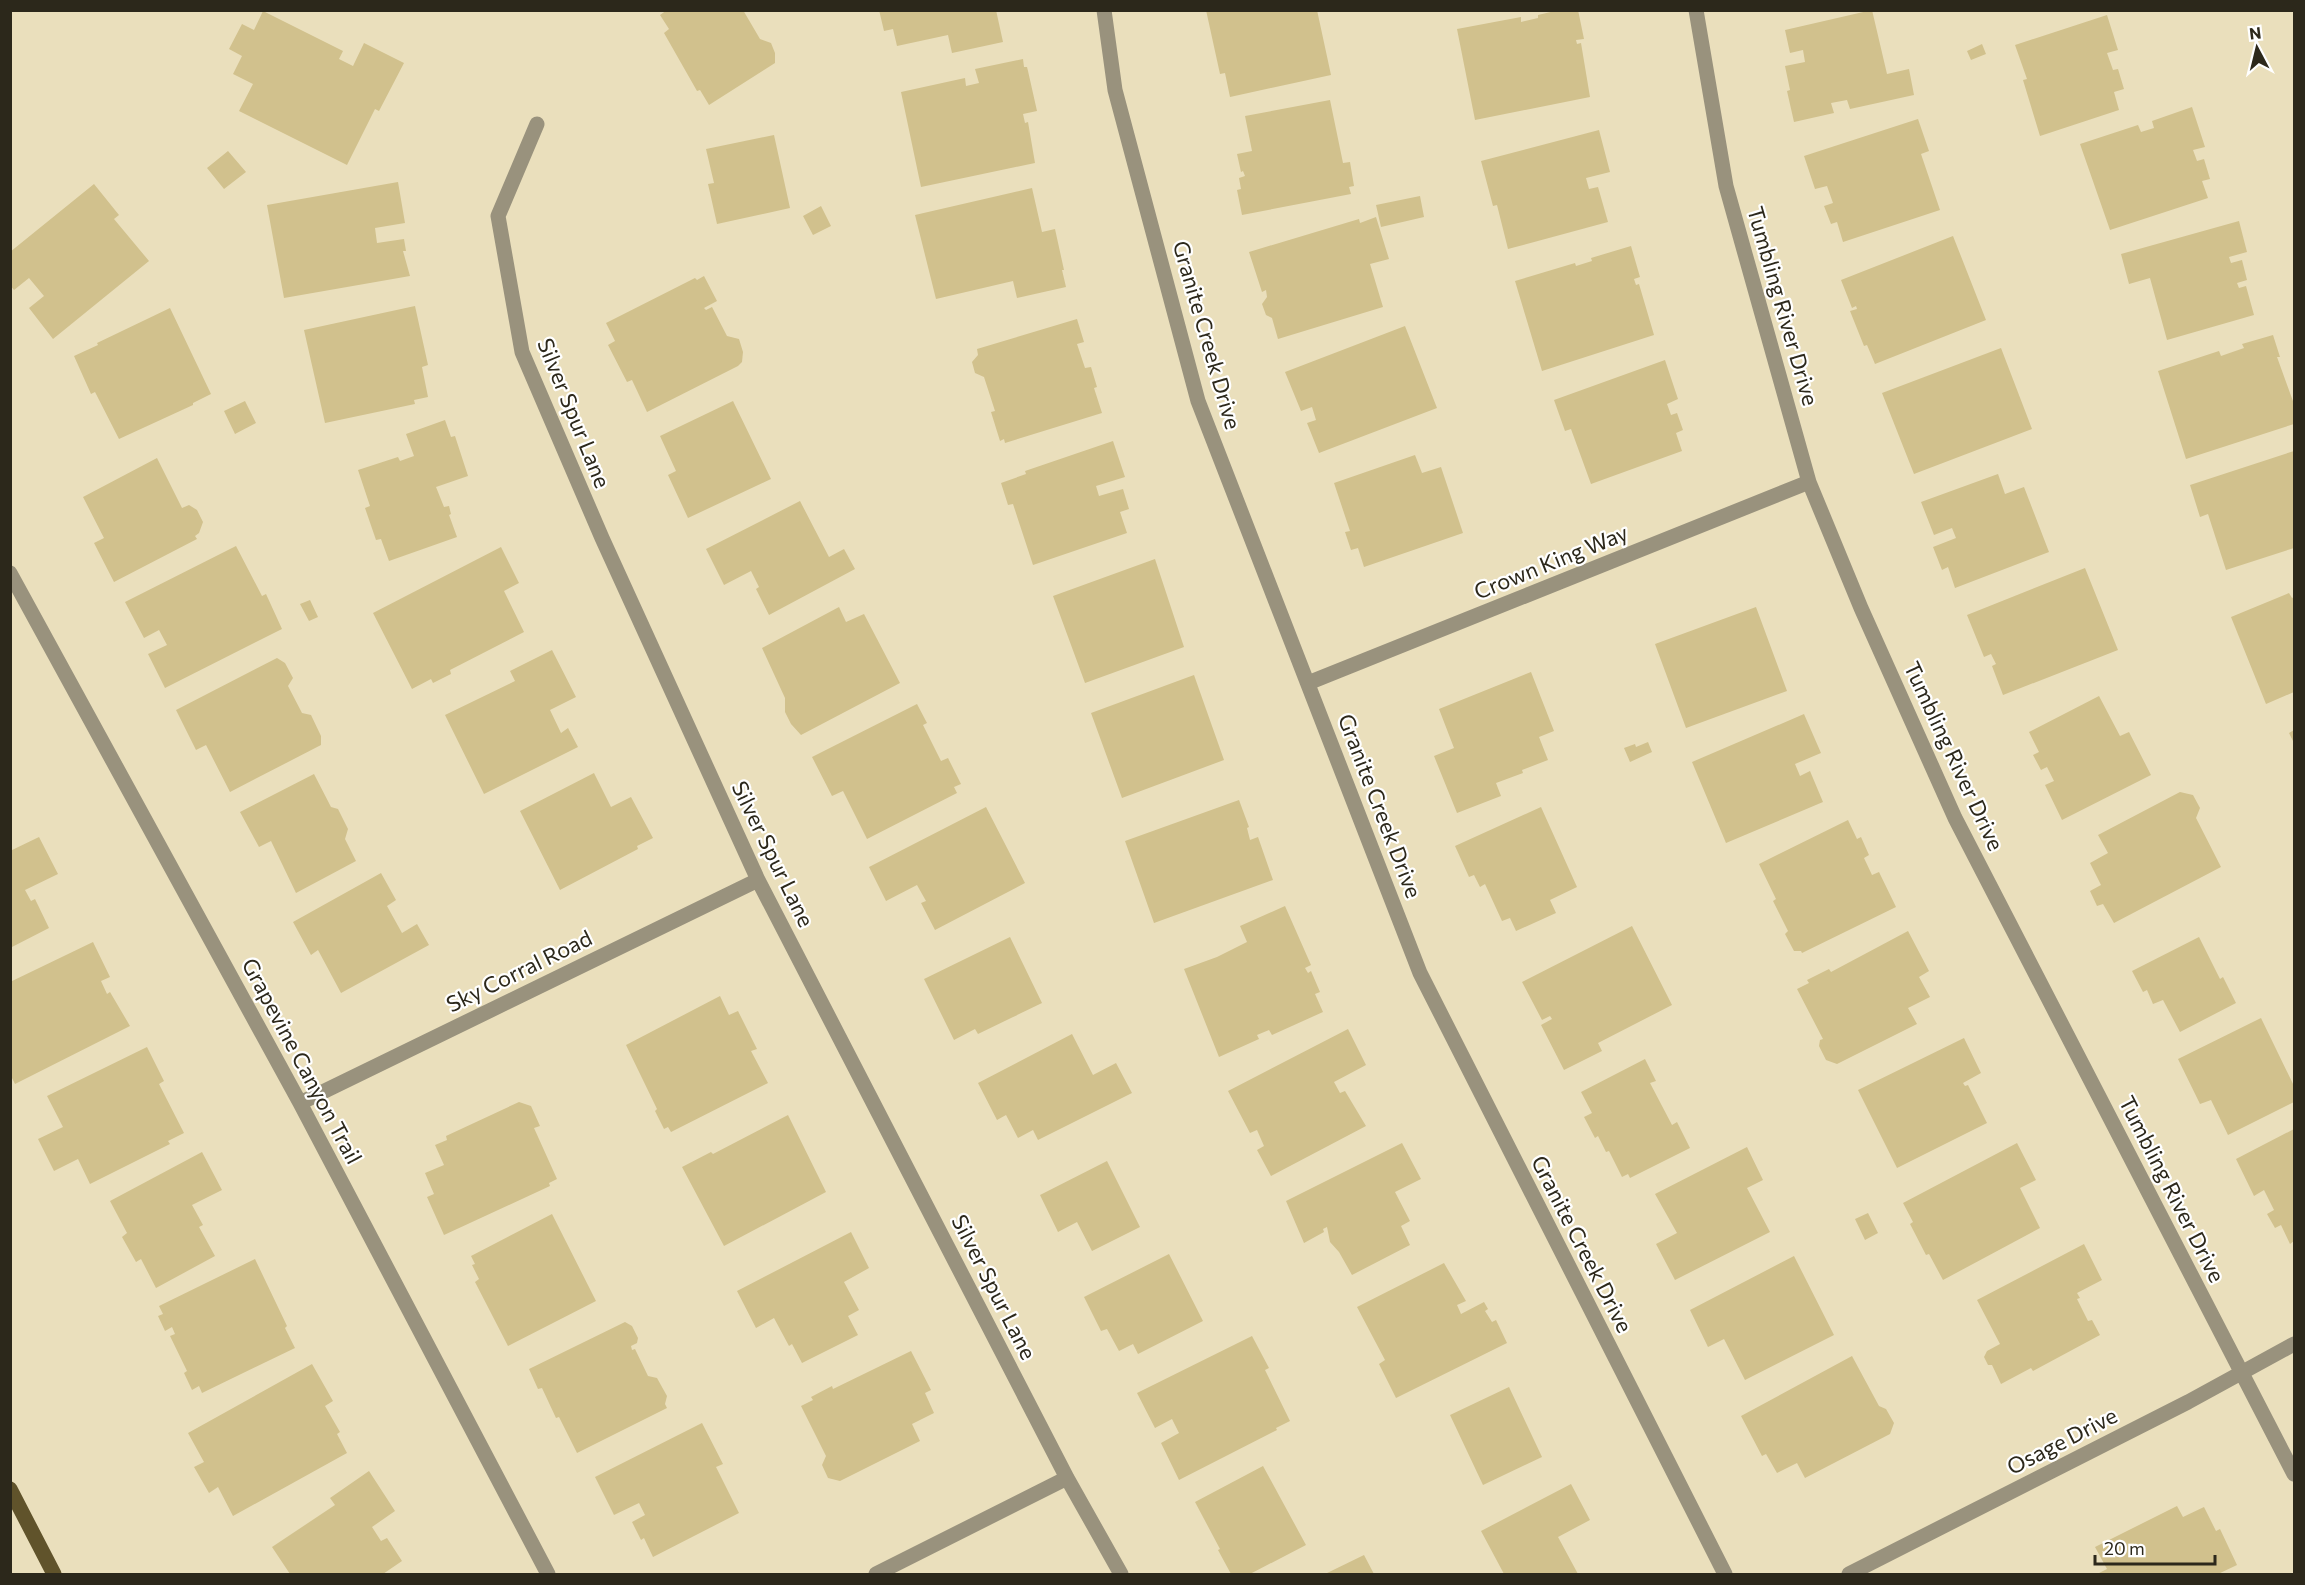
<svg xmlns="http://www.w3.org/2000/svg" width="2305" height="1585" viewBox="0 0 2305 1585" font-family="Commissioner,sans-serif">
<rect width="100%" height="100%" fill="#eadfbc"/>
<!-- building -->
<path fill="#d1c18d" d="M667,10H743L760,39L771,43L775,53V63L709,105L700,90L697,91L664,33L669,29L660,15Z
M879,10H996L1003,42L952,53L948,35L897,46L893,29L884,31Z
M1206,10H1317L1331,75L1230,97L1225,73L1220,74Z
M1559,10H1578L1584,39L1576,40L1577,44L1581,43L1590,97L1475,120L1457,29L1521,17V22L1538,18V15Z
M1872,10L1887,74L1909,69L1914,95L1850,109L1847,100L1831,103L1834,113L1794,122L1787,91L1790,90L1785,66L1805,62L1803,50L1790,53L1785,30Z
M263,11L343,51L339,59L353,66L364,43L404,63L379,111L375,109L347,165L239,111L253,84L233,74L242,56L229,49L242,24L254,30Z
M2107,15L2118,50L2107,53L2113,70L2118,69L2124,89L2114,92L2119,110L2040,136L2023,80L2027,79L2015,45Z
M1982,44L1986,54L1971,60L1967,51Z
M1023,59L1024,67H1027L1028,71L1037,111L1023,114L1025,123L1028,122L1035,163L921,187L901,92L965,78L966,86L979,83L975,69Z
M1330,100L1343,163L1350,162L1354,186L1349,187L1351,194L1242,215L1237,190L1241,189L1239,178L1245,176L1243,171L1241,172L1237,154L1252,151L1245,116Z
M2192,107L2205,147L2193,150L2197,161L2204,159L2210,179L2202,181L2208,198L2110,230L2080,144L2138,125L2141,132L2154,128L2152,121Z
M1918,119L1929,151L1921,154L1940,210L1843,242L1837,222L1831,224L1824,206L1833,203L1827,186L1815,189L1804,156Z
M1599,130L1610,172L1586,178L1589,189L1598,187L1608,222L1508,249L1497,205L1493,206L1481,161Z
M774,135L790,208L717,224L708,184L714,183L706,149Z
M228,151L246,172L224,189L207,168Z
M398,182L405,223L375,228L377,243L404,239L406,251H403L410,276L284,298L267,205Z
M94,184L119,215L114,219L149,261L53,339L29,308L44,296L29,278L14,290L10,285V252Z
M1032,188L1042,232L1055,229L1064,270H1062L1066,287L1017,298L1013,281L936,299L915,215Z
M1420,196L1424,217L1381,227L1376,205Z
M821,206L831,226L813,235L803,216Z
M1376,217L1389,259L1370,264L1383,307L1278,339L1272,318L1266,315L1262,304L1267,297L1266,290L1262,292L1249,252L1359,219L1360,223Z
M2239,221L2247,252L2229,257L2231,263L2242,260L2247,280L2237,283L2239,288L2246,286L2254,315L2167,340L2150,278L2129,284L2121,254Z
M1953,236L1986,320L1875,364L1867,345L1864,346L1850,311L1857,309L1856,306L1852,308L1841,280Z
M1631,246L1640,277L1634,279L1636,285L1639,284L1654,335L1542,371L1515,281L1575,263L1576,266L1592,261L1591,258Z
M704,276L717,301L704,308L706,310L712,307L727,336L739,339L743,352L742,362L738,366L647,412L632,380L627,382L608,345L615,341L606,323L695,278L697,280Z
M415,306L428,365L422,367L428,397L414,400L415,404L325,423L304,330Z
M170,308L211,394L193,403V405L119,439L95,392L91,394L74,356L98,345L97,343Z
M1077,319L1084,342L1077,344L1085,368L1091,367L1097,387L1094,388L1102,413L1005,443L1004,439L1000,441L991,412L995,411L984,377L975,373L972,362L978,355L977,349Z
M1405,326L1437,408L1319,453L1307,423L1316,420L1312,407L1301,411L1285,372Z
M2273,335L2280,357H2277L2294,404V424L2186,459L2158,371L2219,351L2221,356L2244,348L2242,344Z
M2001,348L2032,429L1914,474L1882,393Z
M1665,360L1678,399L1667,404L1671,415L1677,413L1683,430L1676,433L1682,451L1591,484L1571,429L1565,431L1554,400Z
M245,401L256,423L235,434L224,411Z
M733,401L771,479L688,518L668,475L676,471L660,436Z
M445,420L451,437L455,436L468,476L436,487L444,507L449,506L451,514L449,515L457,537L389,561L381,539L376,540L365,508L370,506L358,470L398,457L400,461L414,456L406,434Z
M1113,441L1125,477L1096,486L1099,496L1123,489L1129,509L1120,512L1127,533L1033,565L1013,504L1008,505L1001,483L1026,474L1025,471Z
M2294,451V548L2226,570L2208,514L2200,517L2190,485Z
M1415,455L1422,473L1441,467L1463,533L1364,567L1358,548L1351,550L1345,532L1350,531L1334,483Z
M157,458L182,508L189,505L197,510L203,522L199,533L195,536L197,539L114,582L94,543L104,538L83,497Z
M1998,474L2005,494L2024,487L2049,552L1955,588L1948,567L1942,570L1933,547L1956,538L1952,528L1934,535L1921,502Z
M800,501L829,557L844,549L855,569L769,615L756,589L759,587L751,571L724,585L706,549Z
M236,546L262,596L266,594L282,629L165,688L148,654L167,645L159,630L144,638L125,602Z
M501,547L519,583L504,591L524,632L450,670L451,674L433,683L431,679L412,689L373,613Z
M1155,559L1184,647L1085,683L1053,596Z
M2085,568L2118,650L2003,695L1992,666L1996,664L1991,654L1984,657L1967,615Z
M2289,593L2292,598L2294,597V692L2266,704L2231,617Z
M310,600L318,617L309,621L300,604Z
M839,607L846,622L864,614L900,683L801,735L791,724L785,712V698L762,648Z
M1756,607L1787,691L1686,728L1655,644Z
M552,650L576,697L550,710L561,733L568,728L578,747L484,794L445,715L515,681L510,671Z
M277,658L285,663L293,678L288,686L302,713L311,715L321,736V745L230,792L206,745L196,750L176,710Z
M1531,672L1554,731L1539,737L1548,760L1522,770L1523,773L1496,783L1501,796L1457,813L1434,756L1454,748L1439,709Z
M1194,675L1224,760L1122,798L1091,713Z
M2099,696L2120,736L2129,732L2151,775L2062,820L2045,785L2054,781L2047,767L2041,770L2033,755L2039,752L2029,732Z
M917,704L927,723L923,725L941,761L948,758L961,784L954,787L957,793L867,839L843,791L832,796L812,757Z
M1804,714L1821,753L1795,764L1800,776L1810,771L1823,802L1726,843L1692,762Z
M2294,730V743L2289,733Z
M1648,742L1652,752L1630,762L1624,748L1635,744L1636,747Z
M594,773L611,807L631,797L653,838L637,846L638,849L560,890L520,811Z
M314,774L331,807L338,809L348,829L345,839L356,861L296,893L271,841L259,847L240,812Z
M2180,792L2193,795L2200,808L2196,818L2221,867L2114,923L2103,904L2097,906L2090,891L2101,885L2090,863L2108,853L2098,835Z
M1239,800L1249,827L1247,828L1250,840L1258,837L1273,880L1154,923L1125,841Z
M986,807L1025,883L935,930L921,903L926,901L917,885L886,901L869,867Z
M1541,807L1577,887L1550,900L1556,913L1516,931L1510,918L1502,921L1485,884L1480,887L1474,875L1469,877L1455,846Z
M1848,820L1857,839L1861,837L1869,855L1864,858L1872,875L1879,872L1896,907L1802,953L1801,951H1794L1785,934L1788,931L1773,901L1776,899L1759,864Z
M39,837L58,874L25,890L31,901L35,899L49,928L10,948V851Z
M381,873L396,900L387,906L402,933L417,924L429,945L341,993L318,950L311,955L293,922Z
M1285,906L1311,965L1305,968L1308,973L1311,971L1320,992L1315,994L1323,1012L1272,1035L1269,1030L1257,1035L1259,1039L1219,1057L1184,969L1217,957L1247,942L1240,926Z
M1632,926L1672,1005L1598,1043L1602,1051L1564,1070L1541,1025L1552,1019L1550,1016L1542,1020L1522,982Z
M1908,931L1929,971L1919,977L1930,997L1908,1008L1917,1024L1837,1064L1826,1060L1819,1046L1820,1040L1823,1039L1797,989L1809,983L1807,980L1829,969L1831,972Z
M1010,937L1042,1003L978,1034L975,1029L954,1040L924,979Z
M2199,937L2220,979L2223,977L2236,1003L2180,1032L2163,1000L2153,1004L2147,990L2143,992L2132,971Z
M93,942L110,977L101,981L107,994L110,992L130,1026L15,1084L10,1074V982Z
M720,996L729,1015L738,1011L757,1049L751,1051L768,1083L671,1132L668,1127L664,1129L655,1111L657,1109L626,1045Z
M2261,1018L2294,1086V1102L2228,1135L2211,1100L2200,1104L2178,1059Z
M1348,1029L1366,1065L1334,1082L1340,1093L1345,1091L1366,1126L1271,1176L1257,1150L1264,1146L1257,1130L1250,1133L1228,1091Z
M1072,1034L1093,1075L1116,1063L1132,1093L1038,1140L1033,1130L1018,1138L1006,1115L997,1120L978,1083Z
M1964,1038L1981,1073L1963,1083L1965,1086L1968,1085L1987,1123L1897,1168L1858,1090Z
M147,1047L164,1081L159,1084L184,1133L168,1141L170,1144L90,1184L78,1159L54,1171L38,1139L63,1127L47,1096Z
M1645,1059L1656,1081L1650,1083L1672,1125L1677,1122L1690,1148L1630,1178L1628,1174L1622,1177L1609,1151L1606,1152L1598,1136L1595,1138L1584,1117L1592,1113L1581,1092Z
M519,1102L531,1106L540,1126L534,1128L557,1179L549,1183L550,1186L444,1235L427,1197L434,1194L425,1173L444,1165L435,1145L447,1140L446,1136Z
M788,1115L826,1192L724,1246L682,1167L711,1152L713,1154Z
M2294,1129V1241L2290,1244L2281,1225L2275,1228L2267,1214L2274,1210L2264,1190L2254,1196L2236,1159Z
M1402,1143L1421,1179L1395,1192L1410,1221L1401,1226L1410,1245L1352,1275L1339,1252L1330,1242L1327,1227L1323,1229L1324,1232L1304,1243L1286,1201Z
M2017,1143L2036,1180L2020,1188L2040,1228L1943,1280L1929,1254L1926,1255L1910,1224L1913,1222L1903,1203Z
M1747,1147L1763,1180L1747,1188L1770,1232L1675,1280L1656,1244L1677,1233L1655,1194Z
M202,1152L222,1190L192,1205L203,1225L199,1227L215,1256L156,1288L141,1259L136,1262L122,1237L127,1233L110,1201Z
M1107,1161L1140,1227L1092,1251L1077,1222L1058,1232L1040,1195Z
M1868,1213L1878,1233L1865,1240L1855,1219Z
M552,1214L596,1301L508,1346L475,1282L479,1279L472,1265L475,1264L471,1256Z
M851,1232L869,1268L844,1282L859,1310L848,1316L858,1335L802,1363L792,1344L789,1346L774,1318L756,1328L737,1291Z
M2084,1244L2102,1280L2077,1293L2080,1298L2077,1299L2088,1321L2092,1320L2100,1335L2033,1371L2031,1368L2001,1384L1992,1365H1988L1984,1357L1987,1351L2000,1344L1977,1300Z
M1169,1254L1203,1321L1138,1354L1133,1344L1119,1351L1107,1329L1101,1331L1084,1297Z
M1794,1256L1834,1335L1745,1380L1724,1339L1708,1347L1690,1310Z
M255,1259L287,1326L285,1328L295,1348L202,1393L199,1386L192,1390L184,1373L187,1371L170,1336L175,1334L172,1327L165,1331L158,1316L163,1314L159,1306Z
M1444,1263L1466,1301L1457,1305L1461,1314L1484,1302L1488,1309L1485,1311L1492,1322L1496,1320L1507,1343L1396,1398L1379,1364L1385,1360L1357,1307Z
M625,1322L632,1326L638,1338L637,1343L631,1346L632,1350L635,1349L648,1376L657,1378L667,1396L665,1404L667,1408L577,1453L559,1417L556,1418L542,1388L538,1389L529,1369Z
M1252,1336L1269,1368L1265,1370L1290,1421L1276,1428L1277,1430L1179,1480L1161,1443L1179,1433L1172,1419L1155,1428L1137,1393Z
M911,1351L931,1390L925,1393L934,1413L912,1424L920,1441L840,1481L828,1478L822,1465L826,1456L801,1406L813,1400L811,1397L832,1386L833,1389Z
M1852,1356L1879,1406L1886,1409L1894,1423L1890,1434L1805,1478L1797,1463L1777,1473L1766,1454L1762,1456L1741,1416Z
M312,1364L333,1401L325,1406L340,1432L337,1434L347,1453L233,1516L218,1487L209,1493L194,1467L204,1462L188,1433Z
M1509,1387L1542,1457L1483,1485L1450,1415Z
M702,1423L723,1464L716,1467L739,1513L653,1557L644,1538L641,1540L632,1522L645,1515L639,1503L614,1515L595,1477Z
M1263,1466L1306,1545L1250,1574H1231L1218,1550L1220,1549L1195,1502Z
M369,1471L395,1511L372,1527L381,1541L387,1538L402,1561L383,1574H290L272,1547L335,1505L330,1498Z
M1571,1484L1590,1520L1558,1537L1578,1574H1504L1481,1531Z
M2177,1506L2183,1517L2204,1507L2216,1531L2220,1529L2237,1565L2218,1574H2097L2107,1569L2095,1547Z
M1364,1555L1374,1574H1325Z"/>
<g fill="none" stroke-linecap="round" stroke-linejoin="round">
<!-- minor -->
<path stroke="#99927d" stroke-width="15" d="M1104,10L1115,90L1198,401L1420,973L1725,1574
M1696,10L1726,186L1809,482L1861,608L1955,818L2294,1474
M537,124L498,216L522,352L602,538L758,880L1067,1478L1121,1574
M10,573L300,1103L548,1574
M1308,683L1809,482
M300,1103L758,880
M876,1574L1067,1478
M1849,1574L2188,1402L2294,1344"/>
<!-- major -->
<path stroke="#60532b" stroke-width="15" d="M10,1489L54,1574"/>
</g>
<g text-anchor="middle" stroke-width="4.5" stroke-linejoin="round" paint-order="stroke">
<!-- street labels -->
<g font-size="22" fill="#2c281b" stroke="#fff">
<text transform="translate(1783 306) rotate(74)" y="8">Tumbling River Drive</text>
<text transform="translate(1207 335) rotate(74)" y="8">Granite Creek Drive</text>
<text transform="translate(574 413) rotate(68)" y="8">Silver Spur Lane</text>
<text transform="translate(1551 562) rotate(-22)" y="8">Crown King Way</text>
<text transform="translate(1954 756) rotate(65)" y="8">Tumbling River Drive</text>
<text transform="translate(1380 806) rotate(69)" y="8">Granite Creek Drive</text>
<text transform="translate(773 854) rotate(64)" y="8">Silver Spur Lane</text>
<text transform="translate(519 971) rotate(-26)" y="8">Sky Corral Road</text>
<text transform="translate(302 1061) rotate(62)" y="8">Grapevine Canyon Trail</text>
<text transform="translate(2172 1189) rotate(63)" y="8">Tumbling River Drive</text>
<text transform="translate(1582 1244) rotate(63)" y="8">Granite Creek Drive</text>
<text transform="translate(994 1287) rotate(63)" y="8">Silver Spur Lane</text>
<text transform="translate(2062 1441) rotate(-27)" y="8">Osage Drive</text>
</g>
</g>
<!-- border -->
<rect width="2305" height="1585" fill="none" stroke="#2c281b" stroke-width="24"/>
<!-- north arrow -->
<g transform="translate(2257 48) rotate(353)" stroke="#ffffff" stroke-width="4.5" paint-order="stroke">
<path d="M0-4.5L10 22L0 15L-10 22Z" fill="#2c281b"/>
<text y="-9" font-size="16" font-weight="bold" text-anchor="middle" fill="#2c281b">N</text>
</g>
<!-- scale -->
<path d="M2095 1555v9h120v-9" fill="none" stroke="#2c281b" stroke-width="3"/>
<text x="2104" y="1555" font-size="18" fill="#2c281b" stroke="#ffffff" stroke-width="4.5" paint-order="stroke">20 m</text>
</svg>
